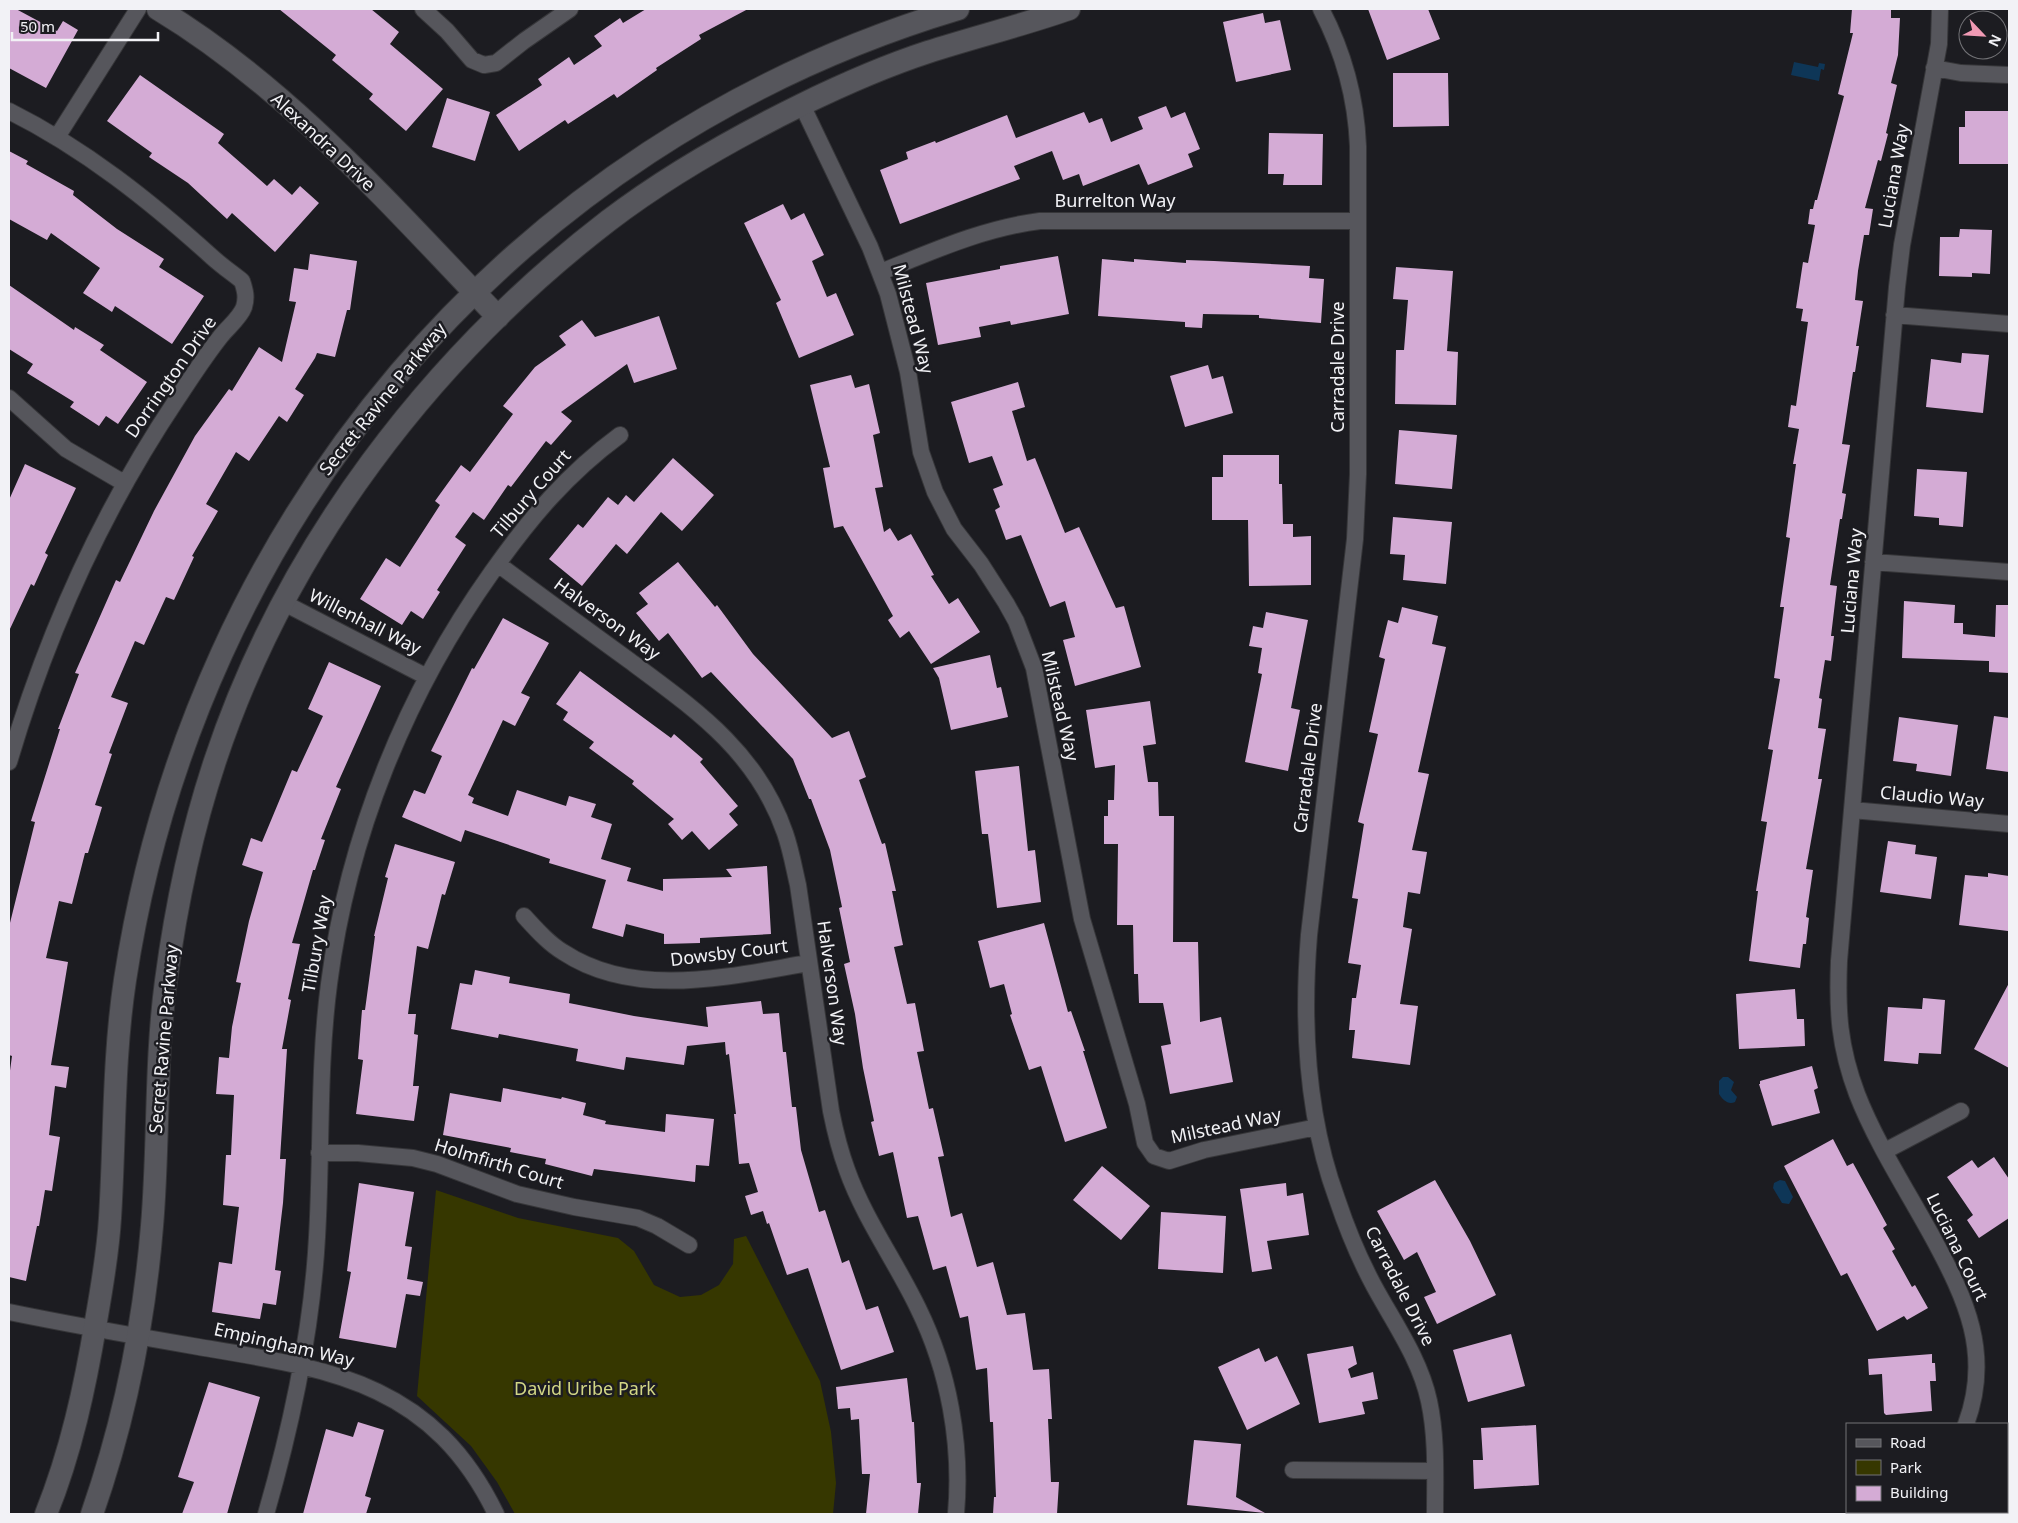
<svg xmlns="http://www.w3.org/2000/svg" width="2018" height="1523" viewBox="0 0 2018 1523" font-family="'Noto Sans',sans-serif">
<rect width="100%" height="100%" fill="#1c1c21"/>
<!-- green -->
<path fill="#363700" d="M436,1190L518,1218L618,1238L634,1251L654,1285L680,1297L701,1295L719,1285L733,1264L734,1239L746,1236L820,1381L831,1432L836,1483L833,1514H515L497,1482L471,1446L417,1396Z"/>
<!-- water -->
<path fill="#0e3657" d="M1794,62L1818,67L1819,63L1825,64L1824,70L1821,69L1819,81L1791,75Z
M1723,1077H1728L1734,1082L1731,1090L1737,1097L1735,1102C1728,1105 1723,1100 1719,1094V1081Z
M1780,1180L1785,1181L1793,1197L1789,1204L1782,1203L1773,1188L1774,1183Z"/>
<!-- building -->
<path fill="#d4abd5" d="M9,9H16L57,31L63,21L78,30L46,88L9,68Z
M279,9H371L399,32L390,44L443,89L406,131L369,99L373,94L332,60L336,55Z
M646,9H748L699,35L701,39L656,68L657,70L617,98L614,94L568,124L565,120L519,151L496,115L542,85L538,79L569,57L574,65L602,46L594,36L620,18L623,23Z
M1368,9H1428L1440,39L1387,60Z
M1852,9H1891V18H1900L1898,55L1891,83L1897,85L1886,133L1888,134L1881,161L1878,160L1865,208L1873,209L1869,235H1864L1858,271L1855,300L1863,301L1856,346H1859L1855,372H1853L1842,444L1850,445L1842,493L1846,494L1842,519H1840L1830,585L1837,586L1831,636H1834L1831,661L1825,660L1819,698L1822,699L1818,728L1826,729L1818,779H1822L1806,869L1813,870L1806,917L1809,918L1806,944H1803L1800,968L1749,961L1758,891H1756L1767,822L1761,821L1773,750L1768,749L1780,679L1774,678L1784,607H1780L1790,538L1786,537L1796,464H1793L1799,429L1788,427L1791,405L1796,406L1808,322L1801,321L1803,309L1796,308L1803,262L1808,263L1815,225L1808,224L1810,209H1813L1815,200H1817L1844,96L1838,94L1853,33H1850Z
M1263,13L1265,23L1280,20L1291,70L1236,82L1223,22Z
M1393,73H1448L1449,126L1393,127Z
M140,75L224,134L218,143L267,186L274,179L292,195L300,186L319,203L275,252L232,213L227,219L188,183L149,157L152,153L107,121Z
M447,98L490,112L475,161L432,147Z
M1166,106L1171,118L1185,112L1200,149L1188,154L1193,167L1148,185L1139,164L1083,186L1079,174L1063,180L1052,151L1014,166L1020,179L900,224L880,170L908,159L906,152L935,141L936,143L1007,115L1016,138L1084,112L1089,123L1102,118L1111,142L1143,129L1138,117Z
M1965,111H2009V164H1959V127H1965Z
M1269,133L1323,134L1322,185H1283L1284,174H1268Z
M9,151L28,161L26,164L74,191L73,195L117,229L164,259L159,267L204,296L172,344L115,306L112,312L83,293L100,268L51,233L47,240L9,219Z
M783,204L791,220L804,213L824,255L812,261L827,297L836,293L854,335L799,358L776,303L781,300L744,223Z
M1960,229L1992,230L1990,274L1972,273V277L1939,276L1940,237H1959Z
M310,254L357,261L350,310H347L335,357L317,353L315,358L295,389L304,395L287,422L279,416L249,461L236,452L206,504L218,511L192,556L194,557L174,600L166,597L144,645L135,641L111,697L128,703L109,753L112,754L95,805L102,807L88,853H85L72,904L59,901L46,958L68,962L51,1065L69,1067L66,1088L55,1086L49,1135L60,1137L52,1191L45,1190L39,1226H37L26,1281L9,1277V1078L12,1056L9,1055V927L35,822L31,821L60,729H58L79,674L75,673L116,580L120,582L154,511L195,436L229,389L232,391L259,347L282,362L296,302L289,301L294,268L308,270Z
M1058,256L1069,314L1011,325L1010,321L979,327L981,337L938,345L926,283L1000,269V266Z
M1102,259L1134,262V259L1186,263V260L1214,261L1310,266L1309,278L1324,279L1321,323L1259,318V315L1203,314L1202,328L1185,327V322L1098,316Z
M1396,267L1453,271L1447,351L1458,352L1456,405L1395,404L1396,350H1404L1408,300L1393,299Z
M9,285L74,330L75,327L104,345L100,350L147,382L118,424L106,416L99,426L70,407L74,402L27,373L33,364L9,349Z
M659,316L677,369L634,383L627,364L561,412L572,421L551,445L546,441L511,487L508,485L484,520L473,512L455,537L466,545L437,590L440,592L423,619L411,611L402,625L360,599L386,558L400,567L440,505L435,501L461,465L470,472L513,414L503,406L535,367L566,345L559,336L582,320L595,337Z
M1962,353L1989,355L1983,413L1926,407L1931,359L1961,363Z
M1208,365L1212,379L1223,376L1233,413L1185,427L1170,376Z
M851,375L855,388L869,384L880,433L873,435L883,487L875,488L884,532L890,528L898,541L911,534L934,575L931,576L949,604L958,598L980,632L931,664L909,631L900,638L888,620L893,616L843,526L834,528L823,468L830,467L810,385Z
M1018,382L1025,407L1012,411L1027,461L1035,458L1065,533L1079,527L1116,608L1124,606L1141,667L1075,686L1063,640L1075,637L1065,601L1050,607L1021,535L1006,540L995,510L1000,507L993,489L1003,485L992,456L969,463L951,402Z
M1399,430L1457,435L1452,489L1395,484Z
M1223,455H1279V484H1282L1283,524H1293V537L1311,536V585L1249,586L1248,520H1212V477H1223Z
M673,458L714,495L682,531L661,512L627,554L616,544L582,586L549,559L578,524L583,528L608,497L618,505L626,495L634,502Z
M25,464L76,488L45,553L48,555L34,586L31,584L9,631V500Z
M1917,469L1967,472L1963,527L1939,525V518L1914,516Z
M1393,517L1452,522L1446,584L1403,580L1405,555L1390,554Z
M678,562L715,607L717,605L753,654L832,738L849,731L866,777L859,780L882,844L885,843L896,891H892L903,945L894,947L907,1004L915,1003L924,1051L917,1052L929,1109L933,1108L944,1156L938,1157L951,1217L962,1213L977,1267L993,1262L1007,1315L1025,1313L1033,1370L1049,1369L1052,1419H1048L1051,1482H1059L1057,1514H993L994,1497H996L993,1422H990L987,1368L976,1370L968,1316L960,1318L946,1266L933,1270L918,1216L907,1218L893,1152L879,1156L871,1122L874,1121L863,1068L855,1014L844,964L850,962L839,908L842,907L830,850L811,799H809L793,759L711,672L702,678L668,633L659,641L636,613L648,604L639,593Z
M1904,601L1955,605L1954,623H1963V634L1995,637L1996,605H2009V673L1989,672V661L1902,658Z
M1402,607L1438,616L1432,644L1446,647L1418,772L1429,774L1412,850L1427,852L1420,894L1408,892L1403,927L1412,929L1400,1004L1418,1006L1410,1065L1352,1058L1355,1030H1349L1352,998H1356L1361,965L1348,963L1358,899L1352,898L1364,824L1358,822L1378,734L1369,732L1385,659L1379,657L1388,620L1398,623Z
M1266,612L1308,620L1291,708L1300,710L1288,771L1245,762L1262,674L1258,673L1262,648L1249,646L1253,626L1263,628Z
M503,618L549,643L521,693L530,697L515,726L503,720L468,795L474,798L472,803L508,816L517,790L566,806L569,796L596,804L591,817L612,824L601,859L631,868L627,881L663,891V879L732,877L726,869L767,866L771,934L700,938V943L664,944V934L626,924L623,937L592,928L606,880L549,863L550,859L465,830L461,842L402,817L414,790L425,794L442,756L431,751L472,668L474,669Z
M990,655L997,688L1001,687L1008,717L951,730L939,678L933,668Z
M329,662L381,686L336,787L341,789L321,839L325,840L315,870H313L292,943L300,944L288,999L291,1000L282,1049H287L280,1159H286L283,1203L275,1270L281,1271L276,1305L263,1303L260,1319L212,1312L219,1262L232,1264L239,1207L223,1205L226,1155H231L234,1095L216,1094L219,1057L229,1058L232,1027L241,983L236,982L249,921L263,872L242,865L251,838L262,842L292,770L297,772L323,716L308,709Z
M580,671L671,738L674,734L703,759L700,762L738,806L729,814L738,825L709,850L692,831L682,840L668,824L674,819L632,784L634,781L589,748L594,742L563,720L568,712L556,704Z
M1150,701L1156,744L1143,746L1148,782H1158L1159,816H1174L1173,942H1198L1200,1022L1221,1017L1233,1082L1170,1094L1161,1046L1171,1044L1163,1003H1139L1138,974H1134L1133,925H1117L1118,844H1104V816H1108V800H1114L1115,765L1095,768L1086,710Z
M1994,716L2009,718V772L1986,769Z
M1899,717L1958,725L1951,776L1916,771L1917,764L1893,761Z
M1019,766L1028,851L1035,850L1041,902L997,908L988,834H982L975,771Z
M1888,841L1916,845L1915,854L1937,857L1931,899L1880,892Z
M395,844L455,862L445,895L442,894L428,949L417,946L408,1014H416L414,1034L418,1035L413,1086H419L414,1121L356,1114L363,1060L358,1059L362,1010H365L375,936H374L388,878L385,877Z
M1988,873L2009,876L2008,931L1959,925L1965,875L1988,877Z
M1044,923L1068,1012L1071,1011L1085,1051H1083L1107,1128L1065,1142L1041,1066L1029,1070L1010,1015L1012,1014L1004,984L990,988L978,941Z
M475,970L510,977L509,983L570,994L569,1003L634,1016L708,1027L706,1007L761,1001L763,1014L779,1013L783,1052H786L792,1107H796L801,1150L819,1212L825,1210L842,1263L849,1260L866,1310L878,1306L894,1352L841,1370L808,1268L787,1275L769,1223L767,1224L763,1211L751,1215L745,1196L758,1192L749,1163L739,1164L734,1114H736L729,1054L726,1055L725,1042L687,1046L684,1065L626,1057L624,1070L576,1061L578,1049L499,1034L498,1038L451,1029L460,983L472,985Z
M2009,983V1068L1974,1049Z
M1795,989L1797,1019H1804L1805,1046L1739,1049L1736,994Z
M1923,998L1945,1000L1941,1054L1919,1053L1918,1064L1884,1061L1888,1007L1922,1009Z
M1812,1066L1818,1088L1814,1090L1820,1113L1772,1126L1759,1084H1760V1081Z
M503,1088L561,1099L562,1097L586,1103L583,1115L606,1121L605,1124L665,1132L666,1114L714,1119L709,1166L696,1165L695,1182L594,1169L592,1176L545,1164L546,1159L510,1152L511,1148L443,1135L450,1093L501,1102Z
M1833,1139L1847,1166L1853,1163L1887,1225L1883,1228L1895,1249L1892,1251L1912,1287L1915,1285L1928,1308L1907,1320L1904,1316L1877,1331L1847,1273L1841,1276L1784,1166Z
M1994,1157L2009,1179V1218L1979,1238L1967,1220L1973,1215L1947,1177L1972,1160L1978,1168Z
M1102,1166L1150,1206L1121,1240L1073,1200Z
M1435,1180L1470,1241L1496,1295L1437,1324L1424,1297L1436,1292L1417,1252L1404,1260L1377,1211Z
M359,1183L414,1192L405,1246L412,1247L407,1279L423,1282L420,1296L406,1294L396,1348L339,1338L351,1272L347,1271Z
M1286,1183L1287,1196L1303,1193L1309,1235L1267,1241L1272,1269L1252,1272L1240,1189Z
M1161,1212L1226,1216L1223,1273L1158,1269Z
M1511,1334L1525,1386L1468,1402L1453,1350Z
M1353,1346L1357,1364L1348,1369L1351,1378L1373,1372L1378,1399L1362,1402L1365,1414L1319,1423L1307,1354Z
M1259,1348L1265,1362L1277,1356L1300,1404L1247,1430L1218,1367Z
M1932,1354V1363H1935L1936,1381H1930L1932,1411L1886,1415L1884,1413L1882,1374L1869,1375L1868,1359Z
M907,1378L912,1422H914L917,1483H921L918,1514H866L870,1474H862L859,1419L851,1420L850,1408L838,1409L836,1387Z
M209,1382L260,1397L227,1514H182L194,1482L178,1477Z
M358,1422L384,1430L365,1496L371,1498L366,1514H303L326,1429L353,1437Z
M1536,1425L1539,1485L1474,1489L1473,1460H1483L1481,1428Z
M1194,1440L1241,1444L1236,1497L1265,1513L1187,1505Z"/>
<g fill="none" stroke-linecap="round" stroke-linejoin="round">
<defs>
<path id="street" d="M423,9L447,31L472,60L484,65L496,63L524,41L570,9
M1321,9C1344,53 1356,97 1358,146V474L1355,539L1309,935C1302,1023 1306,1115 1337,1199C1347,1229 1359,1258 1374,1286C1394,1323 1420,1359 1429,1401C1437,1438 1435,1477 1435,1514
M1940,9L1939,44L1902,245L1897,287L1839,961C1837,1011 1839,1046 1857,1094C1876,1143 1908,1192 1933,1238C1966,1299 1992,1354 1966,1424
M1934,68L1961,73L2009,75
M802,105L870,247L888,294L908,372L921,452L935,492L954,529L981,564L1006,603L1016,621L1034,668L1082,919L1137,1104L1145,1143L1154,1156L1169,1161L1204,1150L1317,1127
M9,111C85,149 150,201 212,257C222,266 232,273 242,281C245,290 247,297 244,307C240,318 228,327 221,336C205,356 191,378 177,399C102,511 47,633 9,762
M57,137L138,9
M881,272C933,251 984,228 1040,221H1358
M1894,315L2009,324
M9,398L66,449L124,483
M1873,562L2009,572
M498,564C542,597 586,629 630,661C696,710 757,752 785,833C791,850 794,868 798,885L831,1111C835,1131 840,1151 847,1170C864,1218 896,1262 918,1308C949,1371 962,1444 956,1514
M284,603L427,677
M1852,810L2009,824
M524,916C536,929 548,943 563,952C636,1000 730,976 809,963
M1885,1151L1961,1111
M319,1153H358L413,1158L437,1164L517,1194L574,1207L638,1218L657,1226L689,1245
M9,1312C72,1325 135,1336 199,1347C329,1369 432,1382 496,1514
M1293,1470L1435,1471
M266,1514C292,1424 312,1330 317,1237C322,1152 318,1068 329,984C348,836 406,693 492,572C530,518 567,474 620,435"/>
<path id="secondary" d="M158,9C289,88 392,207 498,317
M46,1514C71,1452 85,1387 96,1321C102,1287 108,1252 110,1218C115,1138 113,1059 125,980C195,521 510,143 958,9
M92,1514C124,1422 144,1324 152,1226C159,1145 155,1063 166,981C176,906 191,833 215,761C286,547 430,358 608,221C667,176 734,138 801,105C842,85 885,66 928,52C975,37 1023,25 1069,9"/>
</defs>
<!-- street casing -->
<use href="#street" stroke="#363639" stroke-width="18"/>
<!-- secondary casing -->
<use href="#secondary" stroke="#363639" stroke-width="24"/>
<!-- street -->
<use href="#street" stroke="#56565c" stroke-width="16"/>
<!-- secondary -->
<use href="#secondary" stroke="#56565c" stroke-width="22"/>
</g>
<g text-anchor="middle" stroke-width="5" stroke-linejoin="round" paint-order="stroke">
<!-- street labels -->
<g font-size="18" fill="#f2f2f6" stroke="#1c1c21">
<text transform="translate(323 142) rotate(43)" y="6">Alexandra Drive</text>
<text transform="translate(1894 176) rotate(-80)" y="6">Luciana Way</text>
<text x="1115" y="207">Burrelton Way</text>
<text transform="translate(913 319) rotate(75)" y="6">Milstead Way</text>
<text transform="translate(1338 367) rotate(-90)" y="6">Carradale Drive</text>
<text transform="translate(171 377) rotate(-55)" y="6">Dorrington Drive</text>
<text transform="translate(383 399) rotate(-51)" y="6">Secret Ravine Parkway</text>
<text transform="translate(531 494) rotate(-49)" y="6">Tilbury Court</text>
<text transform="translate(1852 581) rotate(-85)" y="6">Luciana Way</text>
<text transform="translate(607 619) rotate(36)" y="6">Halverson Way</text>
<text transform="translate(365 622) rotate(27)" y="6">Willenhall Way</text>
<text transform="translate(1060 706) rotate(77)" y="6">Milstead Way</text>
<text transform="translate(1308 768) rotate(-83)" y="6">Carradale Drive</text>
<text transform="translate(1932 797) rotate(5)" y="6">Claudio Way</text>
<text transform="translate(317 944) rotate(-80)" y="6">Tilbury Way</text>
<text transform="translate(729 953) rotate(-7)" y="6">Dowsby Court</text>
<text transform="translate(832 983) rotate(82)" y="6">Halverson Way</text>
<text transform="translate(164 1039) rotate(-85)" y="6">Secret Ravine Parkway</text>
<text transform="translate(1226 1126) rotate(-12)" y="6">Milstead Way</text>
<text transform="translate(499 1164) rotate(17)" y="6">Holmfirth Court</text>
<text transform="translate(1957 1247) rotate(64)" y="6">Luciana Court</text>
<text transform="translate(1400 1286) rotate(63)" y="6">Carradale Drive</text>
<text transform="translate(284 1345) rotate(13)" y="6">Empingham Way</text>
</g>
<!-- park labels -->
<g font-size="18" fill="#d2d685" stroke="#1c1c21">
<text x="585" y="1395">David Uribe Park</text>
</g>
</g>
<!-- border -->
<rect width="2018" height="1523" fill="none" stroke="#f2f2f6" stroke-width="20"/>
<!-- legend -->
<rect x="1846" y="1423" width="162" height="90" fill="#1c1c21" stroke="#727276"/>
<rect x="1856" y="1439" width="25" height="8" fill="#56565c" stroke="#727276"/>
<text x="1890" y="1448" font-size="15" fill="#f2f2f6">Road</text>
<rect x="1856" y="1460" width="25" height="15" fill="#363700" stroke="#727276"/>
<text x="1890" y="1473" font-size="15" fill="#f2f2f6">Park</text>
<rect x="1856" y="1486" width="25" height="15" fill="#d4abd5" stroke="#727276"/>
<text x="1890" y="1498" font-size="15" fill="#f2f2f6">Building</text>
<!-- north arrow -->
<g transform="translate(1983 35) rotate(115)"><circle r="24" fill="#1c1c21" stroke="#727276"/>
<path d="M0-4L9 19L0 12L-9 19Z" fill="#f09ab4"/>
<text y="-8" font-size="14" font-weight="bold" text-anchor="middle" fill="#f2f2f6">N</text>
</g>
<!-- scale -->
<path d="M12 32v8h146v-8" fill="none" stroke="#f2f2f6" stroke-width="2.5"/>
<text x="20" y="32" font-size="15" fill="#f2f2f6" stroke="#1c1c21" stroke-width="4" paint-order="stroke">50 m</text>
</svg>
